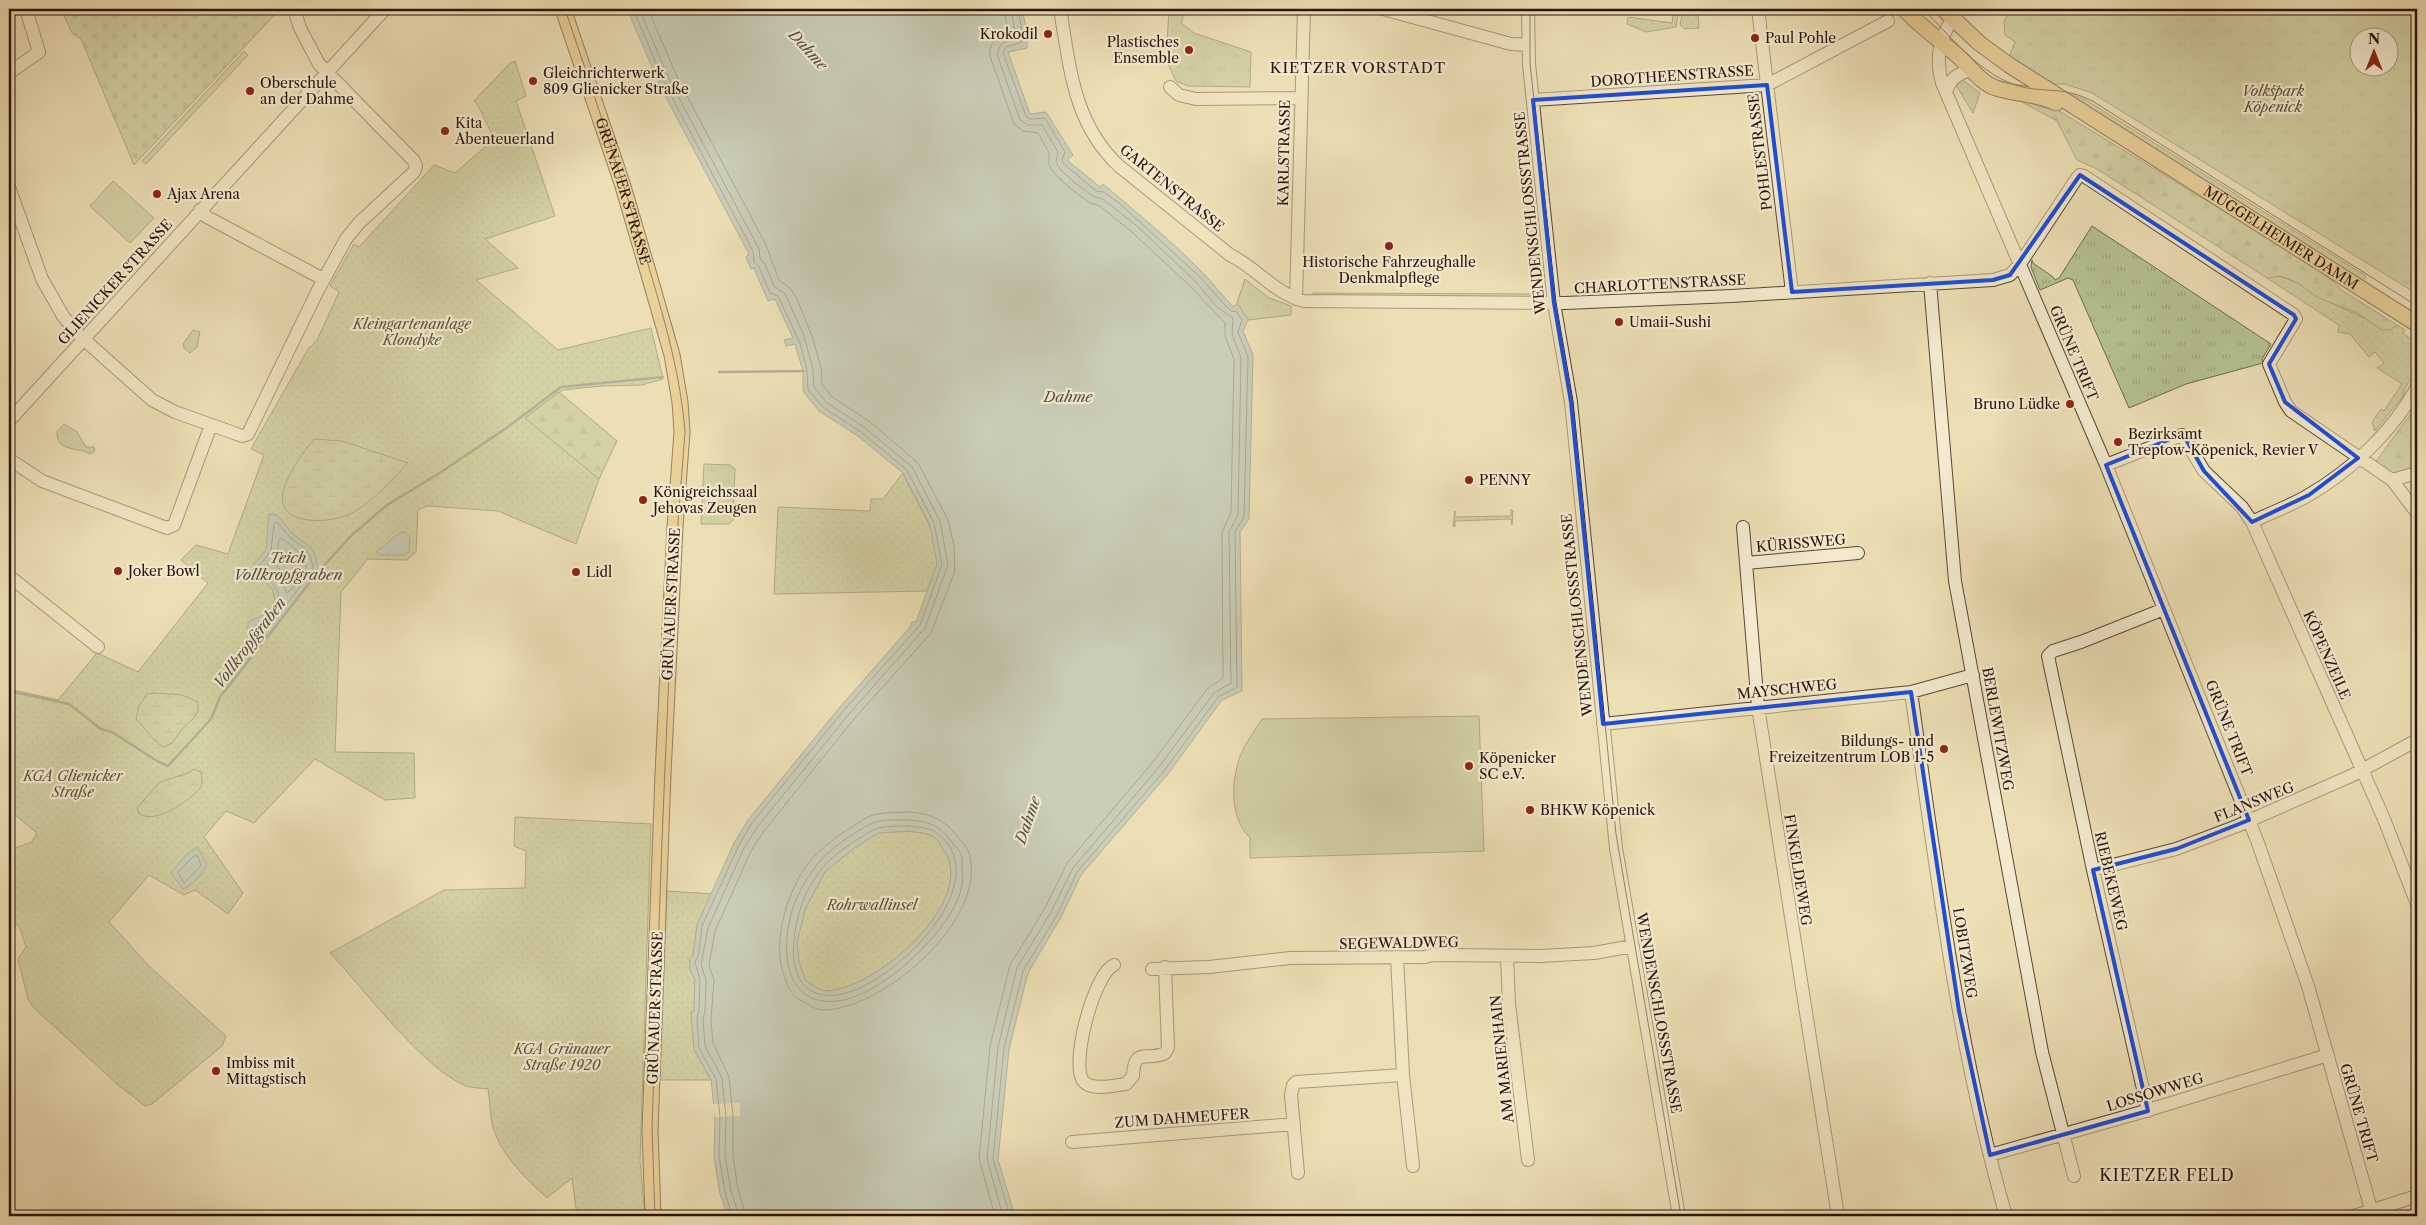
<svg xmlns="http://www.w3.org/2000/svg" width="2426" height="1225" viewBox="0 0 2426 1225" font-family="'Libre Caslon Text',serif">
<defs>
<pattern id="grass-dots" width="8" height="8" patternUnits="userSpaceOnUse" patternTransform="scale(1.25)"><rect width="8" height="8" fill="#b5c290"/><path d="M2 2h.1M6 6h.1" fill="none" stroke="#9ca67b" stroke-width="1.8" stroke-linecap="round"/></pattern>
<pattern id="forest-firs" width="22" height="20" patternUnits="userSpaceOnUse" patternTransform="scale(1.25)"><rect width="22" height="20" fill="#b5c290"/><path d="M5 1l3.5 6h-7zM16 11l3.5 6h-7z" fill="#9ca67b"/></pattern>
<pattern id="wetland-marsh" width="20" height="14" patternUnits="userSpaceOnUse" patternTransform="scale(1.25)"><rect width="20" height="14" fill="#b5c290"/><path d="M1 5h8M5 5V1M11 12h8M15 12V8" fill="none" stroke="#9ca67b"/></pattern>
<pattern id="cemetery-stones" width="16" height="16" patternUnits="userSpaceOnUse" patternTransform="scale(1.25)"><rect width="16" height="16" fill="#b5c290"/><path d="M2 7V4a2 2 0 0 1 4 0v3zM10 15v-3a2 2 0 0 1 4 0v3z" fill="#9ca67b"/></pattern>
<pattern id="park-tufts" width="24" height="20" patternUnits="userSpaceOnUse" patternTransform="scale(1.25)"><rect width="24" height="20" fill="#b5c290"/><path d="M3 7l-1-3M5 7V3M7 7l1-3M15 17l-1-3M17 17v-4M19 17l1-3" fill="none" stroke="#9ca67b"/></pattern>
</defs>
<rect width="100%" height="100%" fill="#eddfb5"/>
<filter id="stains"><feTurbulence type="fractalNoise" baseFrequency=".004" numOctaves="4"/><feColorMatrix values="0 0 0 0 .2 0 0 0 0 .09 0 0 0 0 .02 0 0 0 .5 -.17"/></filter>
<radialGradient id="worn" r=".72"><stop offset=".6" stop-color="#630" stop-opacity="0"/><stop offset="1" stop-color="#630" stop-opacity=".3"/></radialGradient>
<!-- grass -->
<path fill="url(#grass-dots)" stroke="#6e6b4d" d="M1674,9H1679L1676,27L1646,32L1627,24L1628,17L1672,23Z
M1696,9H1698L1699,28L1685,29L1680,25L1683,10L1697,11Z
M515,61L526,96L516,101L555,216L485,239L518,268L476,280L558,350L651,328L663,379L642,385L601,386L563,390L526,417L599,479L576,544L498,511L427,506L418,510L416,552L407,560L368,559L341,592L335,752L414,753L415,798L385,800L315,759L254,823L226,811L204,837L243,893L228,914L195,890L184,895L149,875L109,922L149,966L226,1036L222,1046L152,1104L145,1106L117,1084L34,1008L28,999L18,959L26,947L20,928L13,921L9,910V850L32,842L37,833L9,810V689L58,700L97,653L138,672L208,583L181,560L196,545L228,554L264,455L251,449L308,349L317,340L339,292L330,286L354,244L359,247L434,165L455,173L494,139L479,107L474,101L510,63Z
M1960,78L1980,93L1973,113L1954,82Z
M2059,92L2074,95L2086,100L2366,276L2363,282Z
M2279,276L2298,283L2314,295L2390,330L2397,325L2405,330L2403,333L2417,344V363L2415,373L2405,388L2403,396L2375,431L2372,422L2381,409L2384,411L2402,384L2377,368L2384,363L2375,352L2369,357L2350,334L2338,332L2339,325L2267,278Z
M1313,293L1541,294L1542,296L1394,301L1313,296Z
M903,473C913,499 942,535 937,565C935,573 930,583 927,591L774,594L778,507L870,511L871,499H883Z
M1511,509L1513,511L1512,525L1511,519L1455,521V527L1453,526L1455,511V517L1511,516Z
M515,817L651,824L640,1161L645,1216H577L572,1178L547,1198C525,1178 503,1157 493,1128C490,1116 490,1101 488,1089C481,1088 472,1088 466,1086C420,1066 366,991 330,953L444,890L525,888L526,851L514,846Z
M908,831C915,832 928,833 934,837C938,839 941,846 943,849C981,899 874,991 826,991C819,991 812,984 806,981L799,962L797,942L806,907L825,872L853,849L878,833Z
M667,891L713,894L697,925L693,957L690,959V969L695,980L694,1012H691L694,1049L711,1080H660Z"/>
<!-- forest -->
<path fill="url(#forest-firs)" stroke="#6e6b4d" d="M2022,99L2046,103L2319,269L2343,291L2397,325L2390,330H2382L2357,313L2317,297L2298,283L2281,276L2267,278L2097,169L2077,160L2057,121L2020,101Z
M559,392L617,441L599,479L525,418Z
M2417,405V468L2390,474L2375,463Z"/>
<!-- wetland -->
<path fill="url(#wetland-marsh)" stroke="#6e6b4d" d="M314,439L342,441L408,463C392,480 374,500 354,512C342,519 322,522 309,520C256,514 296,462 314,439Z
M155,693L182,695L198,702V711L194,718L182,729L172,743L163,747C151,739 146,729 136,719L139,706L147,694Z
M194,769L201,772C202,778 203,783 200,788C190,801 153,826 139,813L137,808L160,782L188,773Z"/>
<!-- cemetery -->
<path fill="url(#cemetery-stones)" stroke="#6e6b4d" d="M61,9H280L134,165L81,39L72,33Z"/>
<!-- park -->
<path fill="url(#park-tufts)" stroke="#6e6b4d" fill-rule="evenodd" d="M1169,9H1186L1181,23L1194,33L1251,52L1250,87L1188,86L1176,81L1166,60Z
M2012,9H2417V294L2092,93L2065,84H2046L2009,57L2015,42L2005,35L2004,21ZM2358,38H2388V68H2358Z
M2092,226L2271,344L2262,359L2263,363L2186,384L2129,408L2073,280L2068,278L2040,290L2031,267L2032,260L2033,263L2053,277L2055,280L2059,278Z
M1245,279L1269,298L1291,306V315L1248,320L1237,303Z
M193,330L200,332L197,347L190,353L184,348L183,344Z
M64,424L77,432L86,447H94L95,451L90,454C81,447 55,453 57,431Z
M704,464L730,465L735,469L733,520L729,524H701Z"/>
<!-- pitch -->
<path fill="#b5c290" stroke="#6e6b4d" d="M244,51L248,55L146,164L142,161Z
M113,181L154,218L130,243L90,206Z
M1479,716L1484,851L1250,858V838C1228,816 1231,776 1243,749C1248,739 1256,729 1262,719Z"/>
<!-- water -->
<path fill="#a0b9ba" stroke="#707774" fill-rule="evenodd" d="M627,9H1022L1027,31V48L1008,52L1030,114L1046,112L1073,155L1067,160L1100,187L1103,184C1137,213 1172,241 1203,273C1214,284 1223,297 1234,307L1237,303L1248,320L1243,331L1253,355L1249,519L1240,532L1242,691L1222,700L1168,774L1081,875L1061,917L1028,973L1009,1049L998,1160L1015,1216H728L720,1194L714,1156L715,1117L711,1080L694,1049L691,1012L694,1011L695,980L690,969V958L693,956L697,925L734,843L748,820L840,707L910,627L912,622H916L937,564L930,525L903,473L858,436L819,411L803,391V371L795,344L786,346L784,340L793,338L775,299L768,301L754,268L751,269L746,257L749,254L661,88ZM908,831C915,832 928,833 934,837C938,840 941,846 943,849C981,899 874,991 826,991C819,991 812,984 806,981L799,962L797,942L806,907L825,872L853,849L878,833Z
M269,514L277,515C283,521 287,528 293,534C311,549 316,545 318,572L270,634L258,638L248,631V622L266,614L275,602L273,590L255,572L254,564L266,550Z
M401,532H406L410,538L409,552L405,555H378L377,551Z
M197,847L207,864C203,874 193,885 183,889L171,873L185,856Z"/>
<!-- pier -->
<path fill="#eddfb5" d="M740,1103V1116L715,1117L712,1104Z"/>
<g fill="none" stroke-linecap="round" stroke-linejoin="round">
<!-- shore -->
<path stroke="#646662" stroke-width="1" d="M633,9L666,86L753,251L754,262L759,267L770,293L778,296L800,343L807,370L808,390L823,407L861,432L907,470L934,523L942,565L920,625L844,710L752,823L739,845L702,926L698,957L695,962L700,980L699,1011L697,1017L699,1048L716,1079L720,1117L719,1156L725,1192L732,1216
M639,9L671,83L759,249L760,258L765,264L774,286L785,294L803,333L813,369L814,387L827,403L864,427L912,467L940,521L948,565L925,628L849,714L758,826L744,848L708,928L701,965L706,980L705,1011L703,1019L705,1046L722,1078L726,1117L725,1156L731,1191L739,1216
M648,9L678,79L766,245L779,280L789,287L797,299L813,339L821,368L822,384L832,397L869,421L918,463L948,520L954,546L955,571L931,633L854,719L764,831L751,851L715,931L709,966L714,980L711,1020L713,1043L729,1077L733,1116V1155L738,1189L746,1216
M277,522C282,527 285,533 291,538C304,548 312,552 313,570L267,629L258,632L255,626L271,618L280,603C278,579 264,583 259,566L271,551L274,524Z
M281,538C308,558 318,565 287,593L282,583L266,567L277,554L279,540Z
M287,552L295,557L299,564L289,578L277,567Z
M907,812C930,813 944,819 958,837C962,842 967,847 969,853C989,918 884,1009 824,1010C815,1010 808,1004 800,1000C789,993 787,984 783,972C772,940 789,884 812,859C823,847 839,835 853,826C859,823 866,817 873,815C883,812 896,813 907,812Z
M907,820C929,821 939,825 952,842C955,846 959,850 961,854C963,859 962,865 962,869C962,874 963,880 962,885C955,928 881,997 837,1001C780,1007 780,941 795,902C800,890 808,876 816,866C826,851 857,830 873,823C883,819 897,820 907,820Z
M908,826C916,827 931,828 937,833C1001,882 889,990 836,995C784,1000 790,941 801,907C804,895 813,881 820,871C828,859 846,847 858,839C864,836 871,830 878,828C887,826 898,826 908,826Z
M194,856H198L201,866L184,883L178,873Z
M995,1216L979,1159L990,1046L1010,965L1045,908L1067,863L1153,762L1207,689L1223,678L1222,532L1231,513L1234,359L1225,336V323L1190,286L1133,233L1100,206L1090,203L1071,189L1054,173L1049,165V153L1038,133L1023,131L1014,124L990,56V48L994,40L1008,31L1004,9
M1003,1216L987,1159L998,1047L1017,968L1051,912L1073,868L1159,767L1214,693L1231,683L1229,532L1238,515L1241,358L1232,334L1233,318L1217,307L1195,281L1138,227L1103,199L1093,196L1075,183L1060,169L1056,162L1058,152L1042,125H1028L1020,120L997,54L1001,44L1016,37L1011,9
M1010,1216L993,1159L1004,1048L1023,971L1057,915L1077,872L1164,771L1218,697L1237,687L1235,532L1244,517L1248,357L1238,332L1242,320L1237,312L1231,311L1222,302L1200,277L1119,203L1104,192L1096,191L1064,164L1062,160L1065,152L1045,118L1030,119L1026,116L1003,53L1006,47L1022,42V31L1018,9"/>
<!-- stream -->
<path stroke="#707774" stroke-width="2.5" d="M719,372L804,371
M9,691L69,704L101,729L112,732L157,761L168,766L211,719L220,697L231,683L318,572L352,535L387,505L438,474L505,429L561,387L663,377"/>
<defs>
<path id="minor" d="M1060,9C1070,67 1073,123 1119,166L1230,255C1257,268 1275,294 1304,301L1565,303L1732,296L1993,280L2010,275L2020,264L2077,178L2080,175L2084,176L2294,315L2296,319L2269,364L2285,402L2291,411L2392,480L2417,513
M1383,9L1511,44L1528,45
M1528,9L1529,64L1543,200L1554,303L1571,402L1616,848L1679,1216
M1758,9L1792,292
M1960,9C1941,32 1934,54 1942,83L2106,465L2258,843L2308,986L2373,1216
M9,73L39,52L26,9
M1170,87L1179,95L1196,99L1300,98
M1946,92C1950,79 1957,74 1970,70
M1533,100L1767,85L1888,21
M9,187L42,279L63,316L79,335L152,400L175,412L234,433L242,436L248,434L318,290L346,239L359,223L414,172L416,166L414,161L319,64L300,28L294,9
M200,210L207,217L323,279
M1930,283L1955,581L2042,1052L2074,1176
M1296,299L1304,9
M9,421L385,9
M9,459L42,481L167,528L174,525L211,425
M2106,465L2182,435L2204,471L2242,507L2252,522L2384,819L2417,904
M2392,480L2417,473
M2252,522C2270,513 2290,506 2307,496C2351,471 2393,431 2417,387
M1743,527L1758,707L1838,1216
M1746,563L1858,553
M9,576L98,647
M1911,692C1936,867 1957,1046 2006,1216
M1603,724L1911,692L1973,675
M2093,870L2176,849L2237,826L2353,775L2417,740
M1507,956L1509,1004L1528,1160
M1397,957L1403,1075L1413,1166
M1114,965C1094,973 1069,1067 1084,1082C1093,1091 1115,1085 1126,1084L1133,1076C1134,1046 1147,1062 1165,1053L1168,1048L1165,967
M1152,969L1209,967L1290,958L1425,957L1432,955L1540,956L1594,953L1633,946
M2148,1111L2093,870L2048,656L2053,651L2081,642L2164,609
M1072,1142L1294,1124
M1990,1155L2142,1112L2328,1055
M1298,1173L1291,1095L1293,1085L1296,1082L1403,1075
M2354,1216L2417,1196"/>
<g id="major">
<path id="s1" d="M563,9L622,183L647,268L672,355L680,402L682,432L675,527L663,774L650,1131L653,1216"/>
<path d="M1904,9C1921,27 1940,40 1959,57C1970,67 1981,83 1996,88C2016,95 2037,93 2056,103"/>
<path id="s2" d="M1943,9L1979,43L2009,65L2417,324"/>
</g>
</defs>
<!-- minor casing -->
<use href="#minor" stroke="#594735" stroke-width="14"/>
<!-- major casing -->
<use href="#major" stroke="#28140a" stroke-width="17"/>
<!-- minor -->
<use href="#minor" stroke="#f3eacf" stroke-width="12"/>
<!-- major -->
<use href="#major" stroke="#e6c07a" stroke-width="15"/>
<!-- tram -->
<path stroke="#28140a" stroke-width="1" d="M565,9C592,88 618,167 643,247C661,309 680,368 685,432L672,600L662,840L652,1127L655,1216
M1530,9V63L1556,303L1573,401L1616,834L1681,1216
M1923,9C1950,36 1978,72 2015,85C2044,94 2063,85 2094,102L2417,306"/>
</g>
<!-- marked area -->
<path d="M0 0H2426V1225H0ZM1767,85L1792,292L1993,280L2010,275L2080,175L2294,315L2296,319L2269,364L2285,402L2358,458L2309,495L2252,522L2204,471L2183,434L2106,465L2249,820L2176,849L2093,870L2148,1111L1990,1155L1959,1011L1911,692L1603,724L1571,402L1554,303L1533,100Z" fill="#eddfb5" fill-opacity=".55" fill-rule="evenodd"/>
<path fill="none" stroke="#1d4ed8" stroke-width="4" stroke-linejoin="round" d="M1767,85L1792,292L1993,280L2010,275L2080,175L2294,315L2296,319L2269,364L2285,402L2358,458L2309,495L2252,522L2204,471L2183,434L2106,465L2249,820L2176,849L2093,870L2148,1111L1990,1155L1959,1011L1911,692L1603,724L1571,402L1554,303L1533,100Z"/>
<!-- markers -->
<g fill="#8f2418" stroke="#f3eacf" stroke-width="2">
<circle cx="1048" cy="34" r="5"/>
<circle cx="1755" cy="38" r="5"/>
<circle cx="1189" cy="50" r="5"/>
<circle cx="533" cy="81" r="5"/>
<circle cx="250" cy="91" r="5"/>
<circle cx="445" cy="131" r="5"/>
<circle cx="157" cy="194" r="5"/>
<circle cx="1389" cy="246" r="5"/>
<circle cx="1619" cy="322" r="5"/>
<circle cx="2070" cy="404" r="5"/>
<circle cx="2118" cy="442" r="5"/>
<circle cx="1469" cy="480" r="5"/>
<circle cx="643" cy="500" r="5"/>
<circle cx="118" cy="571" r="5"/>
<circle cx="576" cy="572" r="5"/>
<circle cx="1944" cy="749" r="5"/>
<circle cx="1469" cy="766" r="5"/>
<circle cx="1530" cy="810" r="5"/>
<circle cx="216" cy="1071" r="5"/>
</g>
<g text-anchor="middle" stroke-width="4.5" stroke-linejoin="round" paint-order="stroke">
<!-- poi labels -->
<g font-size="14" fill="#28140a" stroke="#f3eacf" text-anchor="start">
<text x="1038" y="39" text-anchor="end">Krokodil</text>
<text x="1765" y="43">Paul Pohle</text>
<text x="1179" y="47" text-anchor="end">Plastisches<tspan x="1179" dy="16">Ensemble</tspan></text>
<text x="543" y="78">Gleichrichterwerk<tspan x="543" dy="16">809 Glienicker Straße</tspan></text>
<text x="260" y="88">Oberschule<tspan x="260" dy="16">an der Dahme</tspan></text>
<text x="455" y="128">Kita<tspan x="455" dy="16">Abenteuerland</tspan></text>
<text x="167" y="199">Ajax Arena</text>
<text x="1389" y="267" text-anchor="middle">Historische Fahrzeughalle<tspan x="1389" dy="16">Denkmalpflege</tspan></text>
<text x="1629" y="327">Umaii-Sushi</text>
<text x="2060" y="409" text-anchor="end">Bruno Lüdke</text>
<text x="2128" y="439">Bezirksamt<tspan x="2128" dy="16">Treptow-Köpenick, Revier V</tspan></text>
<text x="1479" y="485">PENNY</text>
<text x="653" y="497">Königreichssaal<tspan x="653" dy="16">Jehovas Zeugen</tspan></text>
<text x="128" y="576">Joker Bowl</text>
<text x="586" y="577">Lidl</text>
<text x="1934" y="746" text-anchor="end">Bildungs- und<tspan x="1934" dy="16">Freizeitzentrum LOB 1-5</tspan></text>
<text x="1479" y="763">Köpenicker<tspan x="1479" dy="16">SC e.V.</tspan></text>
<text x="1540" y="815">BHKW Köpenick</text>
<text x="226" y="1068">Imbiss mit<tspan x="226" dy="16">Mittagstisch</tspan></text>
</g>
<!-- street labels -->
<g font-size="14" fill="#28140a" stroke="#f3eacf">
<text transform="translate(1672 76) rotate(-4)" y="5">DOROTHEENSTRASSE</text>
<text transform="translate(1760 152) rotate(-97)" y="5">POHLESTRASSE</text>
<text transform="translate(1284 153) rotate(-89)" y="5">KARLSTRASSE</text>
<text transform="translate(1172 188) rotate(39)" y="5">GARTENSTRASSE</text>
<text dy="5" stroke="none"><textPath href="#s1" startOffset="192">GRÜNAUER STRASSE</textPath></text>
<text transform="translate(1530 213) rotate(-96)" y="5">WENDENSCHLOSSSTRASSE</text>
<text dy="5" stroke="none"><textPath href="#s2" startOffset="409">MÜGGELHEIMER DAMM</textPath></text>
<text transform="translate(115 282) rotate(-48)" y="5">GLIENICKER STRASSE</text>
<text transform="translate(1660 284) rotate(-3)" y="5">CHARLOTTENSTRASSE</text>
<text transform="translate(2074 353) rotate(67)" y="5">GRÜNE TRIFT</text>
<text transform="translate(1801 543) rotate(-5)" y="5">KÜRISSWEG</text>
<text transform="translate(671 604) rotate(-87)" y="5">GRÜNAUER STRASSE</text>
<text transform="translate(1577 615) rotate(-96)" y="5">WENDENSCHLOSSSTRASSE</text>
<text transform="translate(2327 655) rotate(66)" y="5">KÖPENZEILE</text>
<text transform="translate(1787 689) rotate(-6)" y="5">MAYSCHWEG</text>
<text transform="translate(2229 728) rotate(68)" y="5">GRÜNE TRIFT</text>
<text transform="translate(1998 729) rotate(80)" y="5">BERLEWITZWEG</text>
<text transform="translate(2254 802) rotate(-22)" y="5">FLANSWEG</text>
<text transform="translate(1798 870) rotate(81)" y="5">FINKELDEWEG</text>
<text transform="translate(2111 881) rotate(77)" y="5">RIEBEKEWEG</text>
<text transform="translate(1399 943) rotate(-1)" y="5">SEGEWALDWEG</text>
<text transform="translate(1965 953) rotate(81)" y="5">LOBITZWEG</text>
<text transform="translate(655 1008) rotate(-88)" y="5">GRÜNAUER STRASSE</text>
<text transform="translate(1659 1013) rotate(80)" y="5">WENDENSCHLOSSSTRASSE</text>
<text transform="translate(1502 1059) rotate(-96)" y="5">AM MARIENHAIN</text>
<text transform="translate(2155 1092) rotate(-17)" y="5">LOSSOWWEG</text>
<text transform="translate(2359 1113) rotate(74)" y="5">GRÜNE TRIFT</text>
<text transform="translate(1182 1118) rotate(-4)" y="5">ZUM DAHMEUFER</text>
</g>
<!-- park labels -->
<g font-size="14" font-style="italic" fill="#595139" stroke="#f3eacf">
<text x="2273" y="96">Volkspark<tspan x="2273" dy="16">Köpenick</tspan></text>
<text x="412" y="329">Kleingartenanlage<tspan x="412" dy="16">Klondyke</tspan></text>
<text x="73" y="781">KGA Glienicker<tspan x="73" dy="16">Straße</tspan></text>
<text x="872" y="910">Rohrwallinsel</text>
<text x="562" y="1054">KGA Grünauer<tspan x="562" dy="16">Straße 1920</tspan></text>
</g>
<!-- water labels -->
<g font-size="15" font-style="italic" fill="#524e48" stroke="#f3eacf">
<text transform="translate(808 50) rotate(47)" y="5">Dahme</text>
<text x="1068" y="402">Dahme</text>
<text x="288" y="563">Teich<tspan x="288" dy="17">Vollkropfgraben</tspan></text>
<text transform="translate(250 643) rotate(-53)" y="5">Vollkropfgraben</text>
<text transform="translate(1028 820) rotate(-71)" y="5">Dahme</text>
</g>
<!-- neighbourhood labels -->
<g font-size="15" letter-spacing="1" fill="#28140a" stroke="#f3eacf">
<text x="1358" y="73">KIETZER VORSTADT</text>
</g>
<!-- quarter labels -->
<g font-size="16" letter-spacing="1" fill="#28140a" stroke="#f3eacf">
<text x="2167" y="1181">KIETZER FELD</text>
</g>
</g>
<!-- margin -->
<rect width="2426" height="1225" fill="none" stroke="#eddfb5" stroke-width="30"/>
<rect x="10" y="10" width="2406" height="1205" fill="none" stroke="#28140a" stroke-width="2.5"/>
<rect x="15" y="15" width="2396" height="1195" fill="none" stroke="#28140a"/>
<!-- north arrow -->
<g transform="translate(2374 52)"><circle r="24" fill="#f3eacf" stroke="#a29480"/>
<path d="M0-4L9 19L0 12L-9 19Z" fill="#8f2418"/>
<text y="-8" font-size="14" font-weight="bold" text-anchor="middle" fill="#28140a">N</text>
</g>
<rect width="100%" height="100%" filter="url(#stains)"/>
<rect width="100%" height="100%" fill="url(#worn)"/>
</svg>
